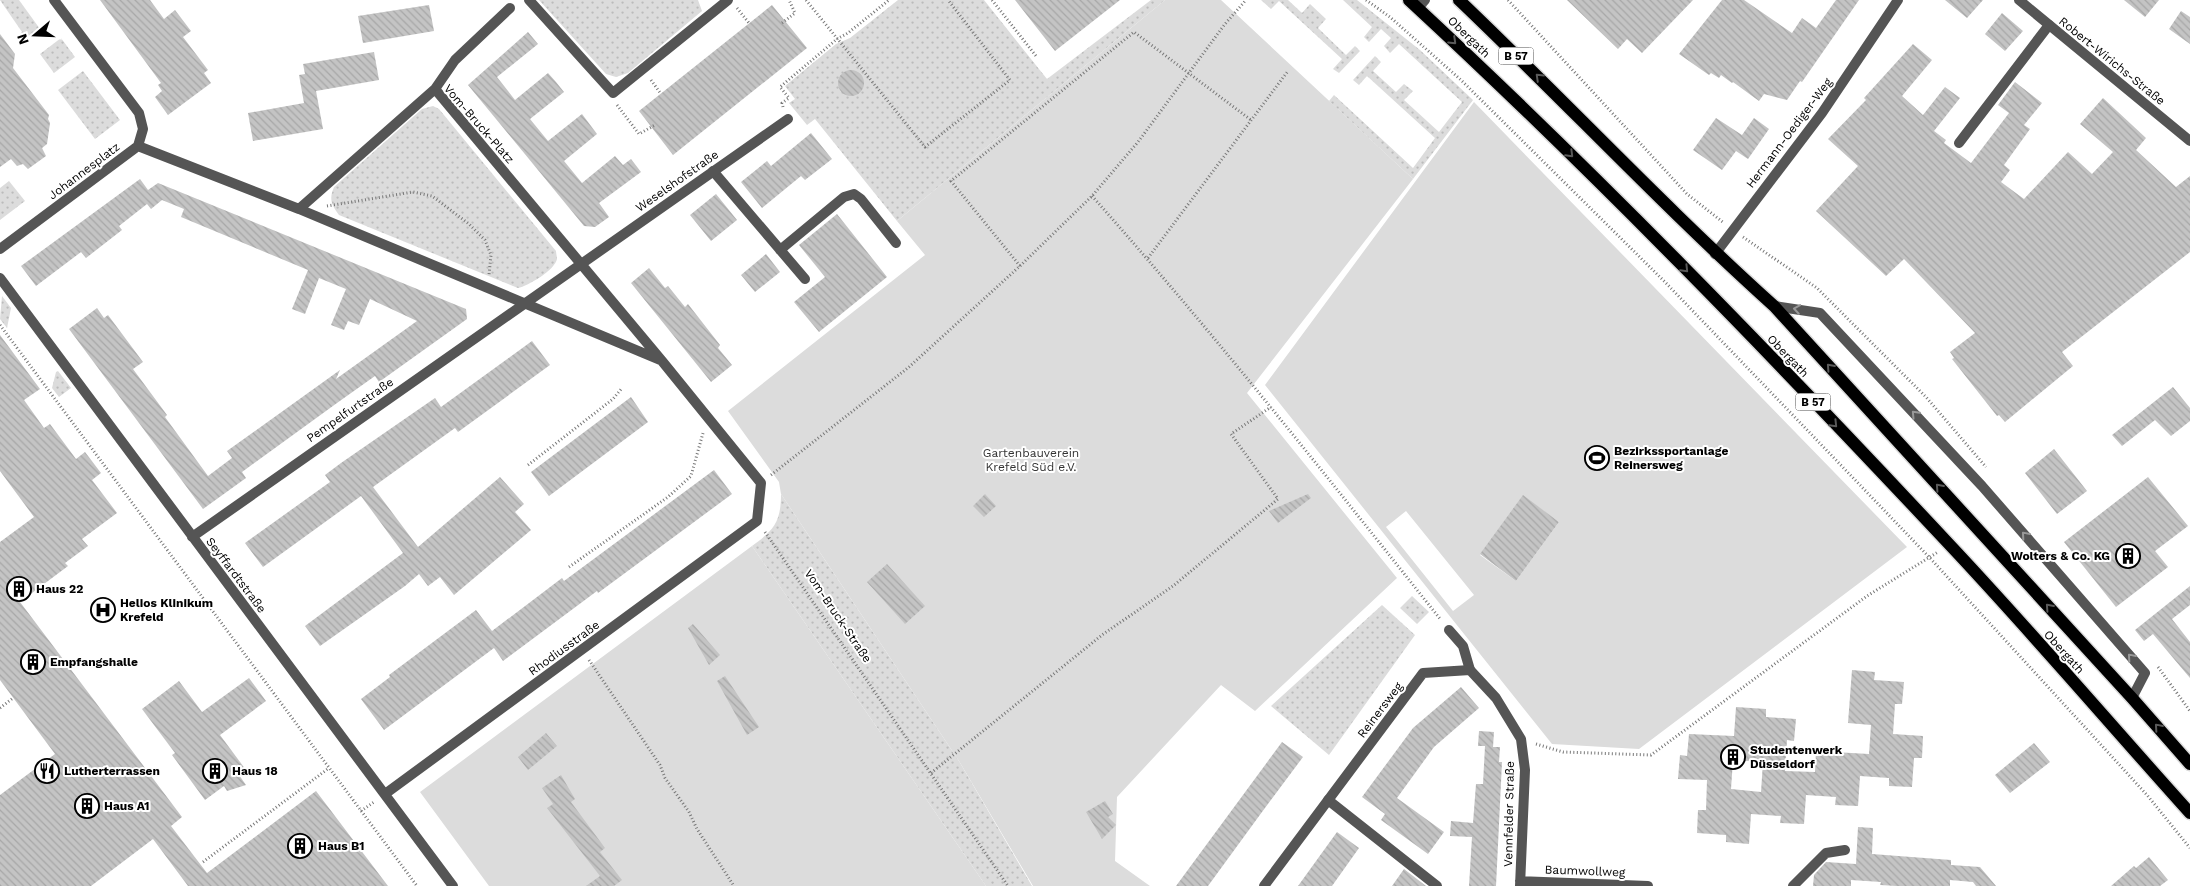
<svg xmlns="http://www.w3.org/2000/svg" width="2190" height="886" viewBox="0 0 2190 886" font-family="'Work Sans',sans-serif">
<defs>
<pattern id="grass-dots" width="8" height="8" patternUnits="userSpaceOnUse" patternTransform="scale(1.25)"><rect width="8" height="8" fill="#dcdcdc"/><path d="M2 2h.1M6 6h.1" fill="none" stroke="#bbb" stroke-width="1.8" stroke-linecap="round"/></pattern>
<pattern id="building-back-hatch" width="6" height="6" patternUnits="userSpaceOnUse" patternTransform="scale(1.25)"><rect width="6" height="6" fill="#c4c4c4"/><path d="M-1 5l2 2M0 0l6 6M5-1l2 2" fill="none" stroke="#a7a7a7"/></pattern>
</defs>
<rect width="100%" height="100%" fill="#fff"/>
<!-- grass -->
<path fill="url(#grass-dots)" d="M0,0H19L40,29L22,42L18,36L22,32Z
M539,0H698L702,11L628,73L616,77L606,74Z
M898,0H984L1047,79L1151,0H1165L897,221L815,119L807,125L789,103L795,99L785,86L836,44L850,38Z
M1261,0H1288L1302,13L1310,4L1326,19L1318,28L1346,55L1355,46L1360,51L1339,73L1333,69L1342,59L1279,1L1271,9Z
M1343,0H1357L1420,50L1473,100L1413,179L1329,101L1334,95L1413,168L1435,138L1367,76L1359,85L1353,80L1375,56L1381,62L1373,71L1396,92L1404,84L1413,91L1404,100L1439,132L1462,102L1399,44L1390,53L1384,46L1391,38L1381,29L1369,42L1364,37L1372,27Z
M61,38L75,57L54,73L40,54Z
M83,71L120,120L95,139L58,90Z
M433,106L439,109L556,251C556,252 557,258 557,259C555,270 528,286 518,288L339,215C331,204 329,199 334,187L422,109Z
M9,181L25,201L0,220V188Z
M2,296L11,308L7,328L0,319Z
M58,371L71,388L59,397L52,388L56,372Z
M781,494L959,761L1032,886H986L752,546C774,530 781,522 781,494Z
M1412,596L1429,612L1417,624L1400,608Z
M1382,605L1415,635L1329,755L1271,706Z"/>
<!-- garden -->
<path fill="#dcdcdc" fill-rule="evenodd" d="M1165,0H1221L1413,179L1247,393L1397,578L1255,711L1221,685L1117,797L1115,861L1150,886H1033L959,761L781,494L779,482L728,411L925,255L897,221Z
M1474,102L1907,547L1639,749L1552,744L1265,385ZM1523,496L1559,522L1516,581L1480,555ZM1406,511L1474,595L1453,611L1386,527Z
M752,546L986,886H489L420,792Z"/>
<!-- building -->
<path fill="url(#building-back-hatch)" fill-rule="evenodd" d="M100,0H150L164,19L175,10L191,31L183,37L208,70L204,73L211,83L168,115L155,97L162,91L158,85L161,83Z
M1015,0H1120L1055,51Z
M1567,0H1693L1642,53L1627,39L1618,49Z
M1722,0H1744L1792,33L1802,18L1816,28L1836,0H1859L1802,82L1800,81L1787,100L1764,94L1759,101L1733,82L1732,83L1721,75L1719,78L1711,73L1709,75L1679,54Z
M1945,0H1983L1967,18Z
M2124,0H2159L2145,17Z
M429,5L434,31L363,43L358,16Z
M772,5L807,48L673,155L639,111Z
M2181,11L2190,17V44L2169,29Z
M2002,13L2023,31L2005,51L1985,34Z
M528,32L538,44L497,77L515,100L548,73L556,82L564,92L530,119L548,141L582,114L597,134L564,161L582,183L615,156L623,165L631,159L641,172L599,203L609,217L595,227L584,226L468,85Z
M0,34L15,54L13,68L49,115L48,119L50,123L47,144L42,148L46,156L28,169L23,164L17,166L11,159L0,167Z
M1913,44L1932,60L1902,96L1923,115L1945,87L1960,98L1934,131L1946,140L1944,143L1971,163L2009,113L1998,105L2015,82L2042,103L2024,125L2030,129L2004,165L2010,170L2001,182L2024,199L2068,152L2092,174L2113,152L2080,124L2103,98L2146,138L2136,150L2176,187L2190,176V252L2062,352L2073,366L2005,422L1999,415L1997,416L1952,359L1954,358L1950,352L1975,333L1904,259L1886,276L1816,211L1858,166L1828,139L1866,100L1864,98Z
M374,52L379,80L316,91L323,129L253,141L248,113L304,103L299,75L305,74L303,64Z
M838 83a13 13 0 1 1 26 0a13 13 0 1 1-26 0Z
M1716,118L1742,135L1754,118L1769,129L1748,159L1736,151L1722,170L1693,150Z
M811,133L832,159L805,180L801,176L762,208L741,182L767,161L771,166Z
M140,179L148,190L158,183L466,309L467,319L379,382L375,376L337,403L242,472L246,478L203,509L69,329L97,308L104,318L108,315L143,362L133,369L167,415L165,417L208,476L232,458L227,451L340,370L336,379L417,321L370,299L359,325L348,321L344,330L331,325L346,289L319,278L305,314L292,309L308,270L181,217L184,209L162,200L151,209L147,204L119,226L122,230L86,258L81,252L36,286L21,266Z
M716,194L737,220L711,241L690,215Z
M837,214L887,277L819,332L794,302L825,277L799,245Z
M766,254L780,272L755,292L741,275Z
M649,268L665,288L668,286L685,307L688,304L720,345L718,348L732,365L711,382L631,283Z
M0,335L40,389L24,400L44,428L50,424L76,459L85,452L101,473L92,480L117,513L82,539L88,546L65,563L68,566L20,602L182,817L171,826L207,873L316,791L388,886H188L153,839L91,886H0V795L55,754L0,680V542L34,517L0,471Z
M532,341L550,365L458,432L455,428L373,487L418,547L500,477L524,504L515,512L531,530L454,595L440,577L428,586L419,574L405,586L320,646L305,626L403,553L361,496L263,567L245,543L330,482L325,475L341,463L435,398L441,407Z
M2173,387L2190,408V421L2171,436L2155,420L2122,446L2112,435Z
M631,397L648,422L549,496L531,472Z
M2054,449L2087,491L2057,514L2025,473Z
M714,470L732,494L598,593L597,591L503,661L494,648L384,730L361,699L390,677L389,675L476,610L492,631L562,578L564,581Z
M2148,477L2188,526L2155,551L2168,567L2116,607L2064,542Z
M985,494L996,506L984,517L973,506Z
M1308,494L1311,498L1278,523L1269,511Z
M1523,495L1559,522L1516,581L1480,554Z
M887,564L925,606L905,624L867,582Z
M2190,586V605L2172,619L2190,642V678L2153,634L2144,641L2135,630Z
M693,624L720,655L709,665L688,628Z
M1852,670L1875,672L1874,680L1904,682L1902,704H1895L1893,734L1923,736L1922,758H1914L1912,787L1889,786V778L1860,776L1858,806L1835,805L1836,797L1806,795L1804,824L1780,823L1781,816L1751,814L1749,844L1726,842V835L1697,833L1698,810H1706L1707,780L1678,779L1680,755L1687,756L1689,734L1734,736L1736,707L1766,709V717L1796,719L1794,741L1787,740L1785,771L1815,772L1816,751L1869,754L1871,725L1848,723ZM1733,760L1763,762L1761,792L1731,789Z
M725,676L759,727L747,735L717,681Z
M249,678L266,701L220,735L246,770L239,775L246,785L227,791L224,786L205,800L172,755L175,753L142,709L179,681L202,712Z
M1461,687L1479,708L1434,747L1397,798L1444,832L1428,854L1381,820L1385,814L1362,797L1413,728Z
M1479,731L1494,732L1493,747H1500L1499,762H1502L1496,886H1469L1472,837L1450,836L1451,821L1473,823L1476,784H1483L1485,746H1478Z
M546,733L557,746L528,770L518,757Z
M1282,742L1303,757L1262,812L1208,886H1176Z
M2034,743L2050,762L2010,793L1995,775Z
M561,775L575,799L571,802L605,848L600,852L622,880L614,886H586L600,876L547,808L553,804L542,788Z
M1105,801L1113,814L1108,817L1116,825L1102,839L1086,812Z
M1858,827L1873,828L1872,854L1951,860V865L1980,867L1996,886H1976L1973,882L1950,880V886H1896L1880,885L1881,882L1851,880V886H1813L1814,875L1826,862L1856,864Z
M1337,832L1359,848L1332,886H1298Z
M2149,857L2168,880L2160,886H2111L2134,866L2136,868Z
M1404,869L1426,886H1392Z"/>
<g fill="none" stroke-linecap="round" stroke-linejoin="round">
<defs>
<path id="primary" d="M1409,0C1596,173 1774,357 1948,543C2031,631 2109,723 2190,813
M1459,0C1565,101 1665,208 1774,306L2132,698L2190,764"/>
</defs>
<!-- primary casing -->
<use href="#primary" stroke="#dbdbdb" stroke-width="15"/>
<!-- path -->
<path stroke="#777" stroke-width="3" stroke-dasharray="1 2.5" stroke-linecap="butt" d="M806,0L925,147L1010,80L948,0
M992,0L1036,56
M1366,0L1390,17L1461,80L1666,283L1930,558L2147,795L2190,848
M1508,0L1687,194L1724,223
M737,8L749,23
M782,23L795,13L789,0
M651,80L661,94
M617,105L639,134L655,125
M783,107L782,103L789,98L780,87L837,39L848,33L889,0
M1092,196C1214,333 1327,477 1441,620
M327,206L413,192L432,196L469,224L485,240L491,255L489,275
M1743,237L1817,288L1926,397L1986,467
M1148,258L1288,71
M1020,266L951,181L1134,32L1251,120
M0,325L417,886
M528,465L613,399L622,388
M771,475L909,367L1020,266L1092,196L1138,142L1225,24L1246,0
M765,532L1008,886
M569,567L668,497L691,476L703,433
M589,660L660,765L665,778L689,812L697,829L734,886
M2158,667L2190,711
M0,708L13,698
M1536,744L1563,752L1651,755L1867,596L1938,552
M931,773L1102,635L1173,586L1278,499L1231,434L1271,407
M361,811L374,802
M203,862L329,768"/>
<!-- service -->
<path stroke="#555" stroke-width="10" d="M529,0L613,93L728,0
M1959,143L2049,25
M713,171L805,279
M780,250L844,197L854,194L861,199L896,243
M1449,630L1463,646L1470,670
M1328,800L1437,886
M1793,886L1826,853L1845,850"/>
<!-- minor -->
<path stroke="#555" stroke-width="10" d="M2019,0L2190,141
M510,8L455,60L435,89L299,209L660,360
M1418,8L1425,0
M138,146L299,209
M0,249L138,146L143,129L139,113L54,0
M1715,254L1822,113L1898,0
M0,278L453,886
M1774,306L1820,313L1982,486L2145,673L2132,698
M192,537L788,119
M385,794L757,521L761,483L662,361L435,89
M1520,881L1648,886
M1264,886L1423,673L1470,670L1496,698L1521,739L1525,770L1520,886"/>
<!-- primary -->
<use href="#primary" stroke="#000" stroke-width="12"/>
</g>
<!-- one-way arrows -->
<defs><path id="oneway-chevron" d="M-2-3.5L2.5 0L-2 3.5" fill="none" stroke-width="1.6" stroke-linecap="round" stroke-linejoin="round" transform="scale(1.25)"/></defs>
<g stroke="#595959">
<use href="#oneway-chevron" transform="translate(1453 41) rotate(44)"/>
<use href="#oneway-chevron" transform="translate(1539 77) rotate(-136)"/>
<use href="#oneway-chevron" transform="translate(1570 154) rotate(45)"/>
<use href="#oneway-chevron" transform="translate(1685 269) rotate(46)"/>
<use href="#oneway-chevron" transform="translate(1830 367) rotate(-132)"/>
<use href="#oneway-chevron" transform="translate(1834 424) rotate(46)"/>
<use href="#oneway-chevron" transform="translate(1939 487) rotate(-132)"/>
<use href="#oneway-chevron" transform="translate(2049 607) rotate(-132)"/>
<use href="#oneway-chevron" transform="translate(2158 727) rotate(-131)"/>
</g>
<g stroke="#999">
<use href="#oneway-chevron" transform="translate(1797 309) rotate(-171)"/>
<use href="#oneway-chevron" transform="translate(1915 414) rotate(-133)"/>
<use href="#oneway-chevron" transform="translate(2025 535) rotate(-131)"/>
<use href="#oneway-chevron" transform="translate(2131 657) rotate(-131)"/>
</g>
<!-- icons -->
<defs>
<symbol id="stadium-ring" viewBox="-11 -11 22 22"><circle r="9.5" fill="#fff" stroke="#000" stroke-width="1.5"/><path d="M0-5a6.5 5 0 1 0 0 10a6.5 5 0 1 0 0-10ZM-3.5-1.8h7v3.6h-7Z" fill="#000"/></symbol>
<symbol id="building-ring" viewBox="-11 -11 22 22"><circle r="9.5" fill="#fff" stroke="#000" stroke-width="1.5"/><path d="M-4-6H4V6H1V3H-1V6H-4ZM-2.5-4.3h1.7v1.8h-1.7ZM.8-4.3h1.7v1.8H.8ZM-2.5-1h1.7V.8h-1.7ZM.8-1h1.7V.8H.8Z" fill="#000"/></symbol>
<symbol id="hospital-ring" viewBox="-11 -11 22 22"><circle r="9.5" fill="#fff" stroke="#000" stroke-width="1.5"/><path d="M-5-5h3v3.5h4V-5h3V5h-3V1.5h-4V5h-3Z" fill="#000"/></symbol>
<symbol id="restaurant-ring" viewBox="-11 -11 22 22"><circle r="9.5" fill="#fff" stroke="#000" stroke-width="1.5"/><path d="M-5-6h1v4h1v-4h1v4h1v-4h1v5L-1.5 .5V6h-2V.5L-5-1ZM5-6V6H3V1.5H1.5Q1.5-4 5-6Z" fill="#000"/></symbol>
</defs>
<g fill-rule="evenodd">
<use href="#stadium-ring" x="1583" y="444" width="28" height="28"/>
<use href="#building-ring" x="2114" y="542" width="28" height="28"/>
<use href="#building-ring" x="5" y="575" width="28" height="28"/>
<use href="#hospital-ring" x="89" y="596" width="28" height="28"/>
<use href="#building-ring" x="19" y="648" width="28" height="28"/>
<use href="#building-ring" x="1719" y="743" width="28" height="28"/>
<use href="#restaurant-ring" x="33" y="757" width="28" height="28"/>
<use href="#building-ring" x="201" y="757" width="28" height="28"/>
<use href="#building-ring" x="73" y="792" width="28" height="28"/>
<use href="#building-ring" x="286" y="832" width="28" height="28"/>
</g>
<g text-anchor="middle" stroke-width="4" stroke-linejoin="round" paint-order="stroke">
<!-- shield labels -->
<g fill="#fff" stroke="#4c4c4c" stroke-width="1">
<rect x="1498.5" y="47.5" width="35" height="17" rx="4"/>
<rect x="1795.5" y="393.5" width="35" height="17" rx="4"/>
</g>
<g font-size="11" font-weight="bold" fill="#000">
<text x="1516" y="60">B 57</text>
<text x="1813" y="406">B 57</text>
</g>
<!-- street labels -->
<g font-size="12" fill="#000" stroke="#fff">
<text transform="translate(1469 37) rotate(44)" y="4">Obergath</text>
<text transform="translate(2112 61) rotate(39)" y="4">Robert-Wirichs-Straße</text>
<text transform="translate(479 124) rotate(49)" y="4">Vom-Bruck-Platz</text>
<text transform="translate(1789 133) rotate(-53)" y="4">Hermann-Oediger-Weg</text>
<text transform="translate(84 171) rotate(-37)" y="4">Johannesplatz</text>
<text transform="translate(677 181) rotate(-35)" y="4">Weselshofstraße</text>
<text transform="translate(1788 356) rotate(46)" y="4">Obergath</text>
<text transform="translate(350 410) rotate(-35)" y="4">Pempelfurtstraße</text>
<text transform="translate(236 575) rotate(53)" y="4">Seyffardtstraße</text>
<text transform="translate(838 616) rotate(56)" y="4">Vom-Bruck-Straße</text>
<text transform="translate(564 648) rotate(-36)" y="4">Rhodiusstraße</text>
<text transform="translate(2064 652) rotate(48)" y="4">Obergath</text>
<text transform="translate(1380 710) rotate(-53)" y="4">Reinersweg</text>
<text transform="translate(1509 814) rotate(-89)" y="4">Vennfelder Straße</text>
<text transform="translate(1585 871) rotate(2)" y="4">Baumwollweg</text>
</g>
<!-- poi labels -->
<g font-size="12" font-weight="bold" fill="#000" stroke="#fff" text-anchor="start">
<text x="1614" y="455">Bezirkssportanlage<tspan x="1614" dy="14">Reinersweg</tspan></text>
<text x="2110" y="560" text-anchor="end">Wolters &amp; Co. KG</text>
<text x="36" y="593">Haus 22</text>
<text x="120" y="607">Helios Klinikum<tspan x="120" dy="14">Krefeld</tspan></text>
<text x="50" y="666">Empfangshalle</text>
<text x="1750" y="754">Studentenwerk<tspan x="1750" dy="14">Düsseldorf</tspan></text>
<text x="64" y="775">Lutherterrassen</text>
<text x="232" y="775">Haus 18</text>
<text x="104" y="810">Haus A1</text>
<text x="318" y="850">Haus B1</text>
</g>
<!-- park labels -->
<g font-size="12" fill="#333" stroke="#fff">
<text x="1031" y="457">Gartenbauverein<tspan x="1031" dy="14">Krefeld Süd e.V.</tspan></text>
</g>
</g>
<!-- north arrow -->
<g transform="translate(35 35) rotate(251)" stroke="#ffffff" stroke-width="4" paint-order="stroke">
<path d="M0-4L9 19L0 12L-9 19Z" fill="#000000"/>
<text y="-8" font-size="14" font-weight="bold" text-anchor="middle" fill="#000000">N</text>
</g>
</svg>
